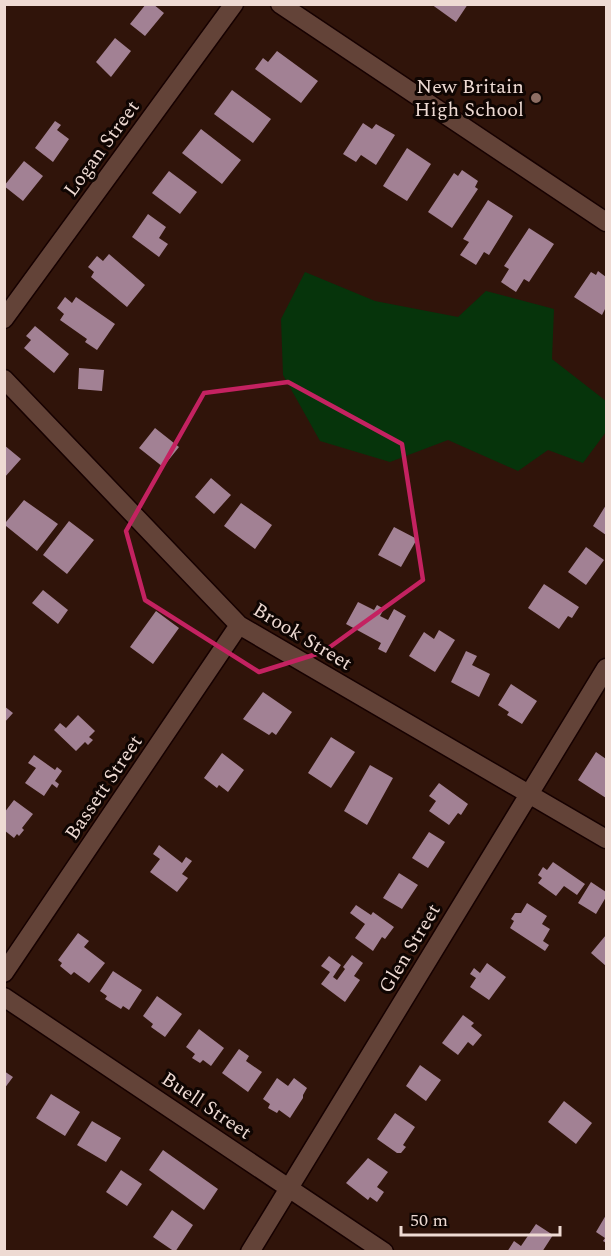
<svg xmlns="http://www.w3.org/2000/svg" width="611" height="1256" viewBox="0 0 611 1256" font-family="Spectral,serif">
<rect width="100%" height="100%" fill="#30140a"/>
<!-- green -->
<path fill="#06340b" d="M305,272L375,301L458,317L486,291L554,309L552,359L606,401V432L583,463L548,450L518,471L448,440L390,462L320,441L283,375L281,319Z"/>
<!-- building -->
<path fill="#a28194" d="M146,4H153L164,13L145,36L130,24Z
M431,4H468L456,22Z
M115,38L131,51L111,77L96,62Z
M277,51L318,81L301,103L255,69L263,58L268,62Z
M232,90L271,119L253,143L214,114Z
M55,121L61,125L57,130L69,139L53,162L35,148Z
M363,123L372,129L376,124L395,135L376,165L361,155L356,162L343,154Z
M201,129L241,160L222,184L182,153Z
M407,148L431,164L407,201L383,186Z
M24,161L43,176L23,201L4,186Z
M462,170L478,181L475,187L478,189L452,228L428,212L454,173L458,176Z
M169,171L197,192L180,214L152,193Z
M488,200L513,216L489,255L484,252L476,265L460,255L469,242L463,239Z
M148,214L166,227L159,238L168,244L159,257L132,237Z
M529,228L554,244L529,282L524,279L516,292L501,282L509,269L504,266Z
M109,254L145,285L127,307L91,277L94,272L88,267L97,256L103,261Z
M598,271L606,277V307L602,315L574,297L591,272L596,275Z
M65,297L72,303L76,297L115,324L97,350L85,342L87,339L60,320L64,314L57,308Z
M35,326L69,354L54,373L24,348L31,340L26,336Z
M79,368L104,370L102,391L78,389Z
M155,428L179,447L163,467L139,448Z
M4,445L21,459L4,478Z
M211,478L231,495L214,514L195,497Z
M24,500L58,524L37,551L6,526V522Z
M241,503L272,525L255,549L224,526Z
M606,505V535L593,526Z
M69,521L94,540L67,574L43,555Z
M394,527L417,539L401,567L378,555Z
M586,547L604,560L586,585L568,572Z
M544,584L579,607L572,618L568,616L559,629L528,608Z
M43,590L68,610L58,624L32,603Z
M358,602L374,610L377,605L384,609L380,616L388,620L394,609L406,616L386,653L378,649L381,643L346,624Z
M156,611L179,628L153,664L130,647Z
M439,630L455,640L435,672L409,656L424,632L434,639Z
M466,651L477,656L472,665L490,674L479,697L451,682Z
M511,684L537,701L522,724L507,715L509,712L498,705Z
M263,692L292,712L276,735L272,732L269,735L243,719Z
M4,706L13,713L4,723Z
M78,715L95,731L89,737L93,740L88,745L85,742L76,751L54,730L60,723L66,728Z
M331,737L355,752L331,788L308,773Z
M596,752L606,759V798L578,780Z
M222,753L244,770L228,792L219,785L217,788L204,778Z
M34,755L55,770L57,767L62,771L55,781L59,784L57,788L52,784L44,796L25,783L36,768L28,763Z
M370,765L393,778L367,825L344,811Z
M439,783L468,804L461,815L458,813L449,825L429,811L436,801L429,796Z
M14,800L33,814L22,828L24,830L19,836L17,834L14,838L4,830V813Z
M429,832L445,842L428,868L412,858Z
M159,845L182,863L186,857L192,861L182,874L188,878L177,892L150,872L160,859L153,854Z
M553,862L585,884L577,895L564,886L556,896L538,883L542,878L538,875L543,867L547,870Z
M399,873L418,885L402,909L383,898Z
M591,882L606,892V897L596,914L578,903Z
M527,903L547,916L542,924L550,929L543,941L549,945L545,951L510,928L514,921L511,919L515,913H521Z
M356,905L371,915L373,912L394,927L385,939L382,937L373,951L355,938L365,924L350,913Z
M78,933L89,941L84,947L105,963L89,983L74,972L71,975L60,966L62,963L58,960Z
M606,935V966L591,953Z
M352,955L363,963L354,976L360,980L345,1002L321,984L330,972L321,966L329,956L341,965L333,977L337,980L345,969L343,967Z
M487,963L506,977L489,1000L470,987L476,978L470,974L474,968L480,973Z
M113,971L142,990L129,1010L123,1006L121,1009L105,999L107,996L100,991Z
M157,996L182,1014L165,1037L151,1027L153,1024L143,1016Z
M463,1015L474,1023L471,1026L482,1035L473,1046L468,1042L458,1055L442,1043Z
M199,1029L224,1048L211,1066L203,1060L200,1063L192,1058L195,1054L186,1047Z
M239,1049L249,1056L246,1061L262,1072L248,1092L222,1073Z
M420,1065L441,1080L426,1101L406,1086Z
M4,1071L13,1077L4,1089Z
M277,1078L288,1086L294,1078L307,1088L303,1095V1098L290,1118L279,1110L277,1113L268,1108L270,1104L263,1099Z
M51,1094L80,1112L65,1136L36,1118Z
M564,1101L592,1123L576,1144L548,1122Z
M395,1113L415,1127L403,1145L406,1147L401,1153H397L377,1139Z
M92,1121L121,1138L106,1162L77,1145Z
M163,1150L218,1189L204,1210L149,1170Z
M368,1158L388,1172L377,1187L384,1192L377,1202L370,1197L368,1200L346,1183Z
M121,1170L142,1184L127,1206L106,1192Z
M172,1210L193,1225L175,1252L153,1237Z
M606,1215V1243L603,1241L605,1238L596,1232Z
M536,1224L553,1235L542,1252H507L514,1241L521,1246Z"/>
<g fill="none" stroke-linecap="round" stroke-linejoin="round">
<defs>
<path id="minor" d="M280,4L606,222
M4,319L234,4
M4,379L239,625L606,839
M4,973L239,625
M4,997L384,1252
M250,1252L606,668"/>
</defs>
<!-- minor casing -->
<use href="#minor" stroke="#160100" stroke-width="21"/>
<!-- minor -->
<use href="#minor" stroke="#634338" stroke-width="18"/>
</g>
<!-- marked area -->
<path fill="none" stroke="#c42261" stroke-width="4.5" stroke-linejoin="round" d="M288,382L402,444L423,580L323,652L259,672L145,600L126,531L204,393Z"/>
<!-- markers -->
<circle fill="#8d6e63" stroke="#0f0502" stroke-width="2" cx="536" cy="98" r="6"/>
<g text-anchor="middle" stroke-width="6" stroke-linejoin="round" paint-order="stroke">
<!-- poi labels -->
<g font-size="20" fill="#eedad3" stroke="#0f0502" text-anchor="end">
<text x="524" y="93">New Britain<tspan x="524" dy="23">High School</tspan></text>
</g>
<!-- street labels -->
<g font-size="20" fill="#eedad3" stroke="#0f0502">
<text transform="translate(101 148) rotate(-54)" y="7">Logan Street</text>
<text transform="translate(303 636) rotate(31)" y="7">Brook Street</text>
<text transform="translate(103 787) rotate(-56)" y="7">Bassett Street</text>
<text transform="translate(409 948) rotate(-59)" y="7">Glen Street</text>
<text transform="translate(207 1105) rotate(34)" y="7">Buell Street</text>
</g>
</g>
<!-- border -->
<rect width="611" height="1256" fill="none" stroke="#eedad3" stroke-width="12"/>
<!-- scale -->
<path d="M401 1226v9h159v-9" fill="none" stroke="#eedad3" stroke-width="3"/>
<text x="410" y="1226" font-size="18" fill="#eedad3" stroke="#0f0502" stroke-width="4.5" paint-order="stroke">50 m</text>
</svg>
